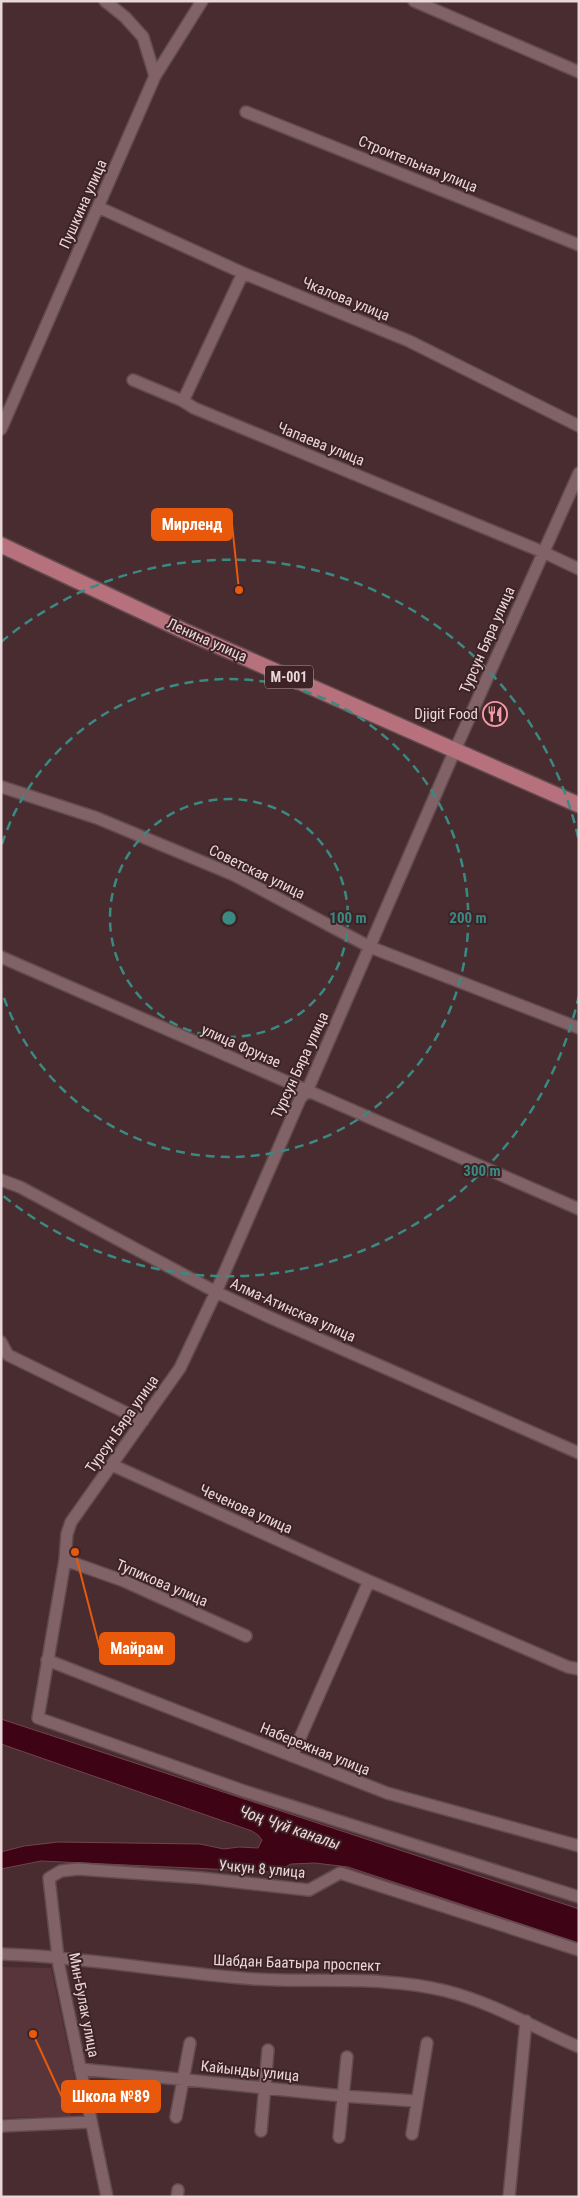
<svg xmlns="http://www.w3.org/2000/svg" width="580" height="2198" viewBox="0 0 580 2198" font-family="'Roboto Condensed',sans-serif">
<rect width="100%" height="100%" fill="#482c30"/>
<!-- built -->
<path fill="#58353a" d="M1,1967L51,1968L79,2099L70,2116L1,2118Z"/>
<!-- water -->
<path fill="#3e0314" stroke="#72434f" d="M1,1719L579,1909V1943L348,1867L315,1863L291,1864L276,1872L41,1861L1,1869V1852L24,1846L58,1842L200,1844L224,1849L239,1847L258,1848L262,1840L258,1835L252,1831L1,1744Z"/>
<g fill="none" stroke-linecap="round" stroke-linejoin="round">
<defs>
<path id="minor" d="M105,1L125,17L143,37L155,76
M414,1L579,72
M246,112L579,245
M98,207L243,273L409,341L579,426
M243,273L183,401L194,408L543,552L579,569
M133,380L183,401
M1,429L155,76L202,1
M579,473L455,750L307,1091L300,1099L216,1292L180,1368L71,1522L67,1534L65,1560L38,1718L244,1791L579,1897
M2,787L97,818L234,875L370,947L579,1028
M1,957L579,1209
M1,1180L20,1187L216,1292L269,1317L579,1453
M1,1342L8,1355L143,1421
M112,1465L369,1581L568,1667L579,1669
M65,1560L124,1581L246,1636
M47,1660L387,1793L579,1846
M292,1756L369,1581
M1,1954C87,1957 169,1973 254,1979C318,1983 383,1975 446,1991C494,2003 534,2028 579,2047
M80,2069L343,2096L416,2101
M176,2117L190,2043
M1,2126L91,2122
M261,2131L268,2050
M412,2134L427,2043
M339,2137L347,2057
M107,2197L59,1966L49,1878L61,1871L78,1869L201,1878L309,1890L340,1873L579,1950
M177,2197L178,2190
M509,2197L526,2021"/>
<path id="major" d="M1,545L182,630L579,805"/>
</defs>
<!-- minor casing -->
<use href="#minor" stroke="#624b4e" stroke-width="14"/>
<!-- major casing -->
<use href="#major" stroke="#624b4e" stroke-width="18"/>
<!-- minor -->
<use href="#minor" stroke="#816266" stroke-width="11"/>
<!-- major -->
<use href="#major" stroke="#b6717c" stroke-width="15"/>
</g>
<!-- distance rings -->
<g fill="none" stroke="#3b8983" stroke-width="2.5" stroke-dasharray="9 6">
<circle cx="229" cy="918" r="119"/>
<path d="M2 844A239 239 0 1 1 2 992"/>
<path d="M579 995A358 358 0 0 1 1 1194M1 642A358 358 0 0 1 579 841"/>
</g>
<!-- icons -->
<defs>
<symbol id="restaurant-ring" viewBox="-11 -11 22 22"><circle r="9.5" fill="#3d2226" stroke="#f39aa7" stroke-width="1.5"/><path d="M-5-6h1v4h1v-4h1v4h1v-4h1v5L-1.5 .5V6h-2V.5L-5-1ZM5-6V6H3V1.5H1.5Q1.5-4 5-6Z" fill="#f39aa7"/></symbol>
</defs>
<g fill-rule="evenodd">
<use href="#restaurant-ring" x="481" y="700" width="28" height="28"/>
</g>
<g text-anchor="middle" stroke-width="4" stroke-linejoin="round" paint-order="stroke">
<!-- shield labels -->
<rect fill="#3d2226" stroke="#b6a1a3" stroke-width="1" x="265" y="665.5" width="48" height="23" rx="4"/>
<g font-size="14" font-weight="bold" fill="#ead7d9">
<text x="289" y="682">М-001</text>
</g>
<!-- street labels -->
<g font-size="15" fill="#ead7d9" stroke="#3d2226">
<text transform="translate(418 164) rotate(22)" y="5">Строительная улица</text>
<text transform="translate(83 204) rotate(-66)" y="5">Пушкина улица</text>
<text transform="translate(346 299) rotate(22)" y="5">Чкалова улица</text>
<text transform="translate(321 444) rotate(22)" y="5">Чапаева улица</text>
<text transform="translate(207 640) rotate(24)" y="5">Ленина улица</text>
<text transform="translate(487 640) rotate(-66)" y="5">Турсун Бяра улица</text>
<text transform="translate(257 872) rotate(26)" y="5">Советская улица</text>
<text transform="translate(241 1046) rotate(24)" y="5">улица Фрунзе</text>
<text transform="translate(300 1065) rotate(-65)" y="5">Турсун Бяра улица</text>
<text transform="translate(293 1310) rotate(24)" y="5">Алма-Атинская улица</text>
<text transform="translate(122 1424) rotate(-55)" y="5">Турсун Бяра улица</text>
<text transform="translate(246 1509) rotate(24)" y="5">Чеченова улица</text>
<text transform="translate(162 1583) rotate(23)" y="5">Тупикова улица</text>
<text transform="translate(315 1749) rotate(22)" y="5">Набережная улица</text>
<text transform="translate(262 1869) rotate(5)" y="5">Учкун 8 улица</text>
<text transform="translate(297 1963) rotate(2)" y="5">Шабдан Баатыра проспект</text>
<text transform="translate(84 2005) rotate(79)" y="5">Мин-Булак улица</text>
<text transform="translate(250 2071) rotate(6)" y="5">Кайынды улица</text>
</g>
<!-- poi labels -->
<g font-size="15" fill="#ead7d9" stroke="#3d2226" text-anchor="end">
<text x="478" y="719">Djigit Food</text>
</g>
<!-- water labels -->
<g font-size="16" font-style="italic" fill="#f0d7da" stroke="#3d2226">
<text transform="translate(290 1827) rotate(19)" y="6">Чоң Чүй каналы</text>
</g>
</g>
<circle cx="229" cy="918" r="8" fill="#3b8983" stroke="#3d2226" stroke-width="2.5"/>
<g font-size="15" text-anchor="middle" font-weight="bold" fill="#3b8983" stroke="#3d2226" stroke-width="4" stroke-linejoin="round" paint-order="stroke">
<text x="348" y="923">100 m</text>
<text x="468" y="923">200 m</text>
<text x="482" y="1176">300 m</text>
</g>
<!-- callouts -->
<path fill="none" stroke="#e8590c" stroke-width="2" d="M239 590L232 524M75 1552L100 1649M33 2034L62 2097"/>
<g fill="#e8590c" stroke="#3d2226" stroke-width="2">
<circle cx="239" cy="590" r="5"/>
<circle cx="75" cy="1552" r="5"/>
<circle cx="33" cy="2034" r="5"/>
</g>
<g fill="#e8590c" stroke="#e8590c" stroke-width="2">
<rect x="152" y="509" width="80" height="31" rx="5"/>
<rect x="100" y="1633" width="74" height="31" rx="5"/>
<rect x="62" y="2081" width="98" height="31" rx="5"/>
</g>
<g font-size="16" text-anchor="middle" font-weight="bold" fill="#fff">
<text x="192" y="530">Мирленд</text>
<text x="137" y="1654">Майрам</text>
<text x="111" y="2102">Школа №89</text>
</g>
<!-- border -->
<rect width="580" height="2198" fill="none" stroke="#ead7d9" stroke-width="5"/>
</svg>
